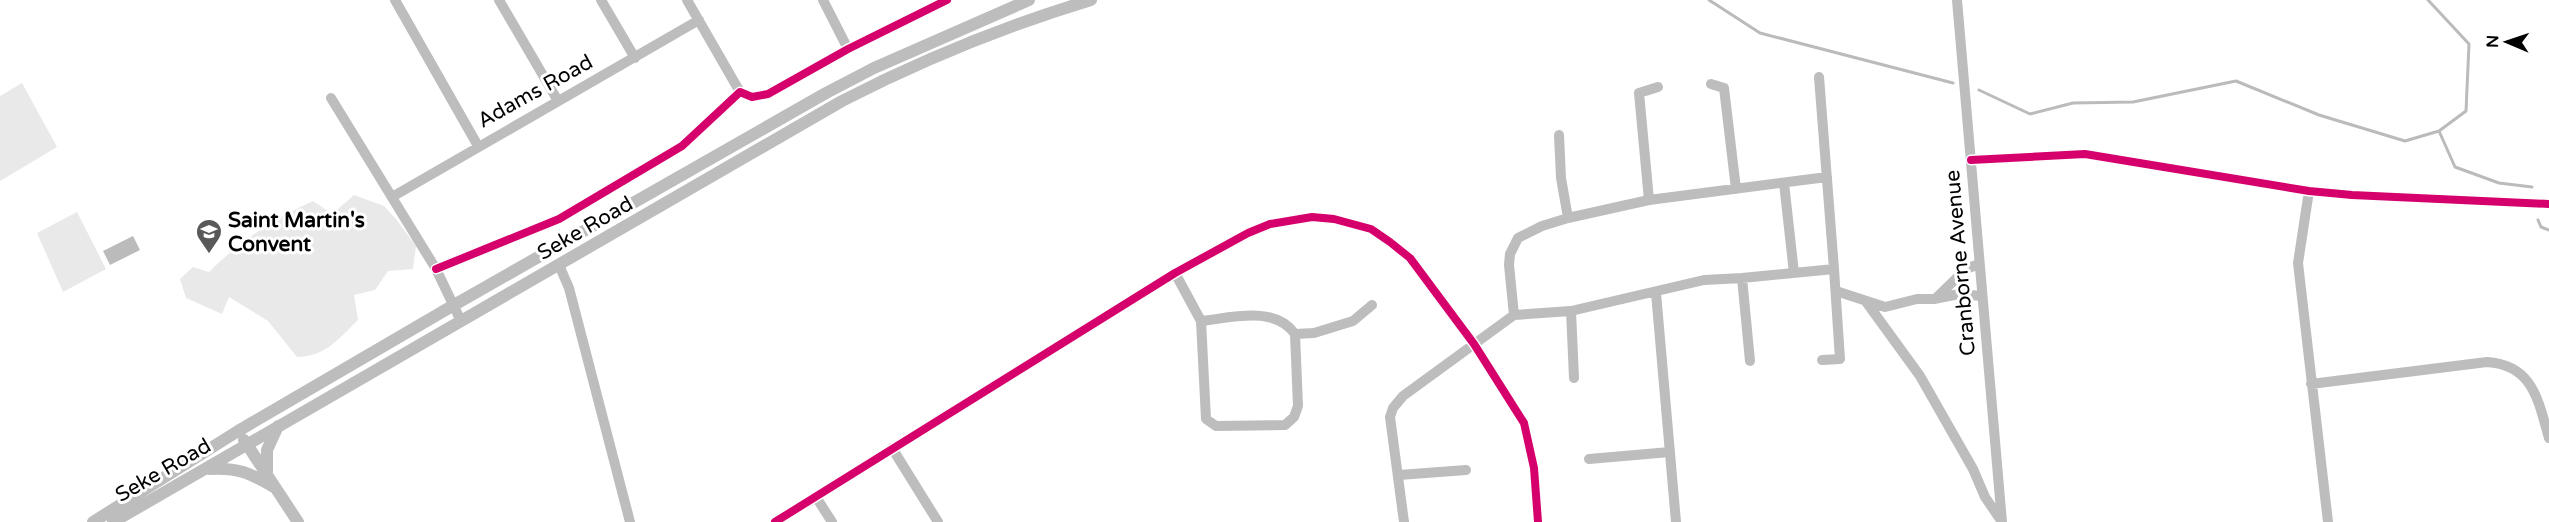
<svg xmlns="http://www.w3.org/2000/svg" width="2549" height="522" viewBox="0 0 2549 522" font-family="'Varela Round',sans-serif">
<rect width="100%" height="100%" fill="#fff"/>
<!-- green -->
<path fill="#e9e9e9" d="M22,83L57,147L0,181V96Z
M354,195L384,206L396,219L416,246L413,269L388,271L375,290L354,295L358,320C338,339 327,356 297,357L268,321L229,297L222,314L186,298L180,279L193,267L209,272C239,242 274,218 313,201L332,214Z
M77,212L106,269L63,292L37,233Z"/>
<!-- water -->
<path fill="#bbb" d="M133,236L140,250L110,265L103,251Z"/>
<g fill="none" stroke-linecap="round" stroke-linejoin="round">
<!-- stream -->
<path stroke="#bbb" stroke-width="3" d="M1709,0L1760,33L1953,83
M1979,90L2030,114L2073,103L2133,102L2236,81L2319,115L2405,141L2439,131L2466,111L2469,44L2428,0
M2439,131L2455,167L2499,183L2532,187
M2538,220L2541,227L2549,230"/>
<!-- minor -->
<path stroke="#bdbdbd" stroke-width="10" d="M395,0L478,146
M499,0L558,101
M601,0L635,58
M687,0L740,92
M823,0L848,49
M1957,0L2002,522
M1819,77L1834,269
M1711,84L1724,88L1736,189
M331,98L436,269L461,321
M1559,135L1561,178L1568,218
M1971,160L2085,154L2309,191L2352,195L2549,204
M1784,183L1794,273
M2309,191L2298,263L2328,522
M392,197L699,20
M1649,200L1639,93L1658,87
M559,265L569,288L630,522
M436,269L559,219L682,146L740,92L752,97L768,94L848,49L947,0
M1175,273L1201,321L1206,419L1216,426L1285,425L1294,417L1298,406L1295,334C1275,305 1231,318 1201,321
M1742,278L1834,269L1840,359L1822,360
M1836,291L1885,307L1917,299H1934L1959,294L1982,296
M1656,293L1676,522
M1935,299L1966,269L1979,264
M1867,303L1920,376L1973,469L1985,497L2000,519
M1571,311L1574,378
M1514,315L1509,265L1510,254L1518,238L1542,226L1568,218L1649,200L1827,177
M1295,334L1314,333L1353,321L1372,305
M2311,384L2487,362C2533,365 2538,400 2549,438
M892,448L938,522
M1589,459L1670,452
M1399,475L1466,470
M816,497L832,522
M775,522L1175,273L1248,233L1270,224L1312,217L1334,219L1371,229L1390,242L1410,258L1474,344L1524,423L1534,468L1538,522
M1404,522L1390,417L1393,408L1403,396L1514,315L1571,311L1704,280L1742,278L1750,361"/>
<!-- major -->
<path stroke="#bdbdbd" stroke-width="12" d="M244,440L298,522
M209,469C237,467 250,473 274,487
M267,472V450L278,426
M93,522L238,431L454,305L826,93L874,68L1029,0
M113,522L842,101C922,60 1005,26 1091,0"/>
<defs>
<path id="cycleway" d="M1971,160L2085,154L2309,191L2352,195L2549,204
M436,269L559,219L682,146L740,92L752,97L768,94L848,49L947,0
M775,522L1175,273L1248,233L1270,224L1312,217L1334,219L1371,229L1390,242L1410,258L1474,344L1524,423L1534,468L1538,522"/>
</defs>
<!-- cycleway casing -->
<use href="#cycleway" stroke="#fff" stroke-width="11"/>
<!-- cycleway -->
<use href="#cycleway" stroke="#d6006c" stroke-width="8"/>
</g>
<!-- icons -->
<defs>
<symbol id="school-pin" viewBox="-11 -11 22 30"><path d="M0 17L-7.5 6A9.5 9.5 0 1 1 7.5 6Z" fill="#595959" stroke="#fff"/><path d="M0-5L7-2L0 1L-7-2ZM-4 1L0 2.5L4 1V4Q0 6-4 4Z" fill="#fff"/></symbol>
</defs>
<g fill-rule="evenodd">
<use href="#school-pin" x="194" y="217" width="30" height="40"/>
</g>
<g text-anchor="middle" stroke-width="6" stroke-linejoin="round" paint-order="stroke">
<!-- street labels -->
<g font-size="21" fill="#000" stroke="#fff">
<text transform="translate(535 91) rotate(-29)" y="7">Adams Road</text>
<text transform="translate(585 228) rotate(-30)" y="7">Seke Road</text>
<text transform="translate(1960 263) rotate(-95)" y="7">Cranborne Avenue</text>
<text transform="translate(163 470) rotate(-30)" y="7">Seke Road</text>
</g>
<!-- poi labels -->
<g font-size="21" font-weight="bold" fill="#000" stroke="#fff" text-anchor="start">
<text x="228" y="227">Saint Martin's<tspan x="228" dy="24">Convent</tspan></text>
</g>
</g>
<!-- north arrow -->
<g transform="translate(2507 42) rotate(272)" stroke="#ffffff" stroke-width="4.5" paint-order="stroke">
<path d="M0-4.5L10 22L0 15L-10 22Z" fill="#000000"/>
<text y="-9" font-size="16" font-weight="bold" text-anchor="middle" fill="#000000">N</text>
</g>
</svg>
